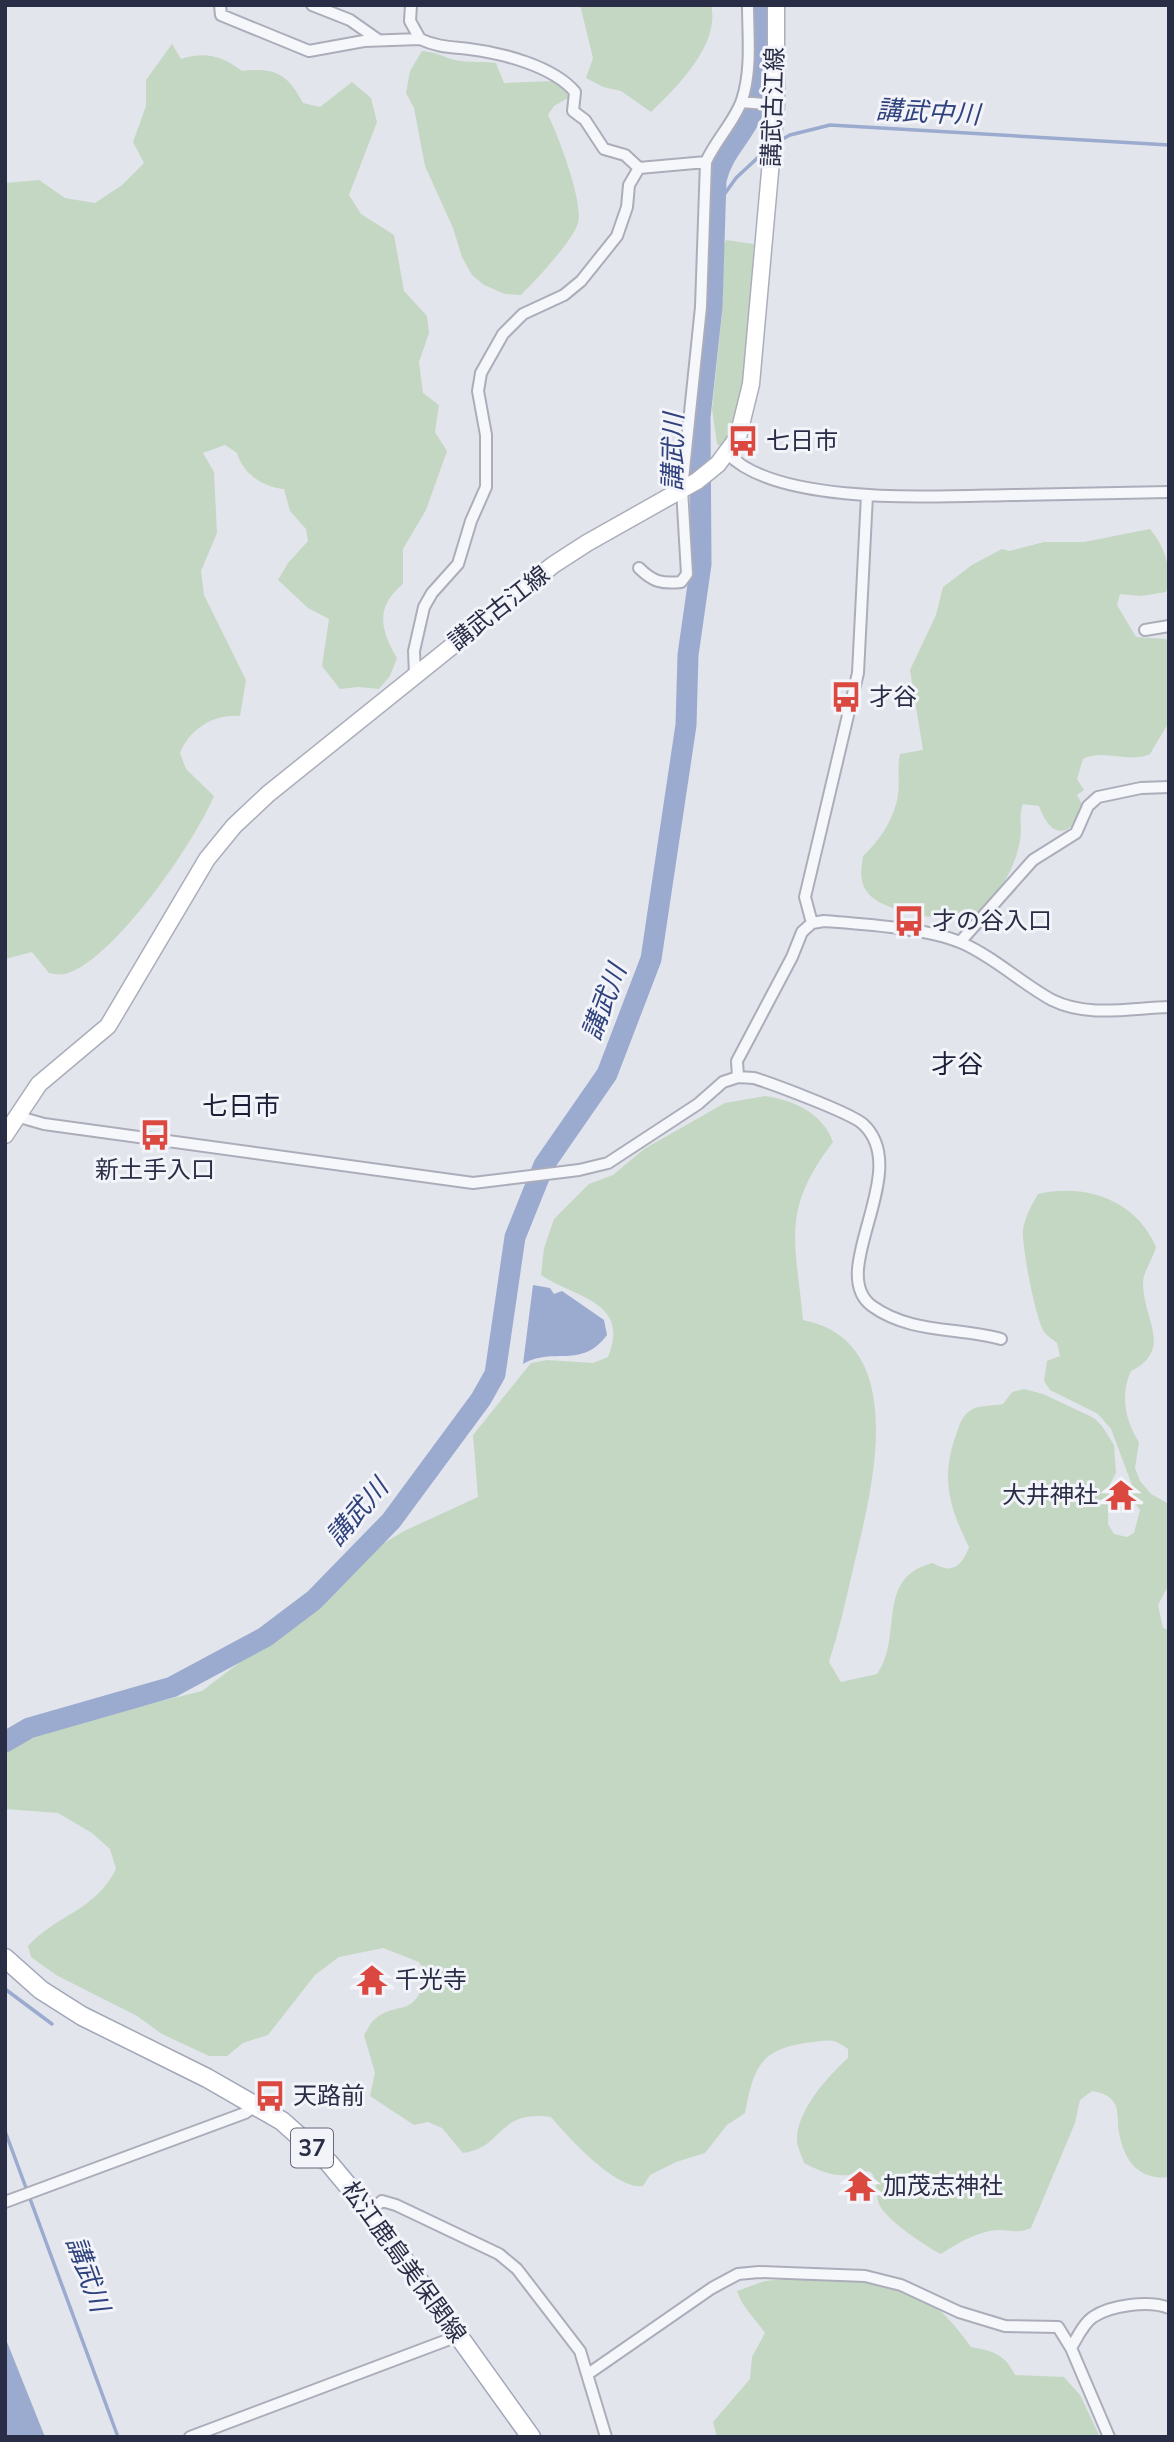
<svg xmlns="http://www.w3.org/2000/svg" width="1174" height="2442" viewBox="0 0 1174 2442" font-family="'Nunito Sans','Noto Sans JP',sans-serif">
<rect width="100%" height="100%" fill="#e3e5ec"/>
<!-- green -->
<path fill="#c4d7c3" d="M580,5H711C721,44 676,88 651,112L621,91L603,87L586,78L593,58Z
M172,44L181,59C204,51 223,56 242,71C275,67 288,74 303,103L320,107L352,82L371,98L377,122L349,195L361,214L394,235L404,291L427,316L429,333L419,362L423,393L439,405L435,432L447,451L426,510L403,549V584C375,607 380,629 397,658L390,676L379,689L358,687L340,689L322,666L329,619L308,608L278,580L288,563L308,541L306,529L290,511L284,489C263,487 243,474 237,453L225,445L203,453L214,472L217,533L201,571L204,595L246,680L240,716C213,714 190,729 180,753L186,769L214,796C196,840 113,962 65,974C61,975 54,974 49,973L32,952L5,959V183L39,180L65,198L95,203L122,185L144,163L133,142L146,106V80Z
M422,51C437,52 442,57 455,60C469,63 483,61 496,63L504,83L552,81L568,89V98L554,106L548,115C558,135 584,203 578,223C573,241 535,281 521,295L505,294L484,285L472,275L462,257L453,228L425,166L414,108L406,93L410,71Z
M726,240L754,244C749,299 750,401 722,447L717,444L712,409L722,314L723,248Z
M1150,529C1165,547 1172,568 1166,592L1141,596L1120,594L1117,605L1136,637L1166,639L1169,643V722L1150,754C1126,764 1106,748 1083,759L1077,779L1084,790L1077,795L1084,807C1071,838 1051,840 1039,806L1023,804C1019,814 1021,822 1021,831C1020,858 1002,893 980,910C957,927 885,914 868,893C859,882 861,869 863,856C880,840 895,818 898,794C900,781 897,767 900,754L923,750L910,670L936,615L943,587L972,565L1002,549L1009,551L1044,542H1084Z
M765,1096C793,1100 823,1113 833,1142C780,1211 796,1242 803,1320C913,1342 871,1493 853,1569C846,1600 839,1631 829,1662L841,1682L877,1674C904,1637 874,1577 933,1563C952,1575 962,1566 969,1547C949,1507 940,1477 957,1432C960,1423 962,1416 971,1410C978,1405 993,1406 1003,1404L1012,1392L1024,1389L1043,1394L1094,1418L1102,1426L1114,1445L1116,1473L1109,1486L1108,1524L1114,1534L1127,1537L1134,1533L1140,1510L1133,1501L1132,1485L1111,1429L1098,1414L1050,1390L1044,1381L1047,1361L1060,1356L1057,1343C1054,1340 1048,1337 1045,1333C1036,1323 1021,1243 1023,1229C1025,1217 1032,1204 1038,1194C1086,1183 1136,1200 1156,1247C1153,1259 1143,1272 1143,1283C1143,1320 1174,1349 1131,1371C1120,1394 1125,1421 1139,1442L1135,1468L1140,1481L1151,1494L1169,1504V1584L1158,1605L1163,1628L1169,1630V2177C1135,2181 1122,2156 1118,2126C1118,2120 1118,2110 1115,2104C1110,2095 1102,2093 1092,2091L1080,2100L1075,2123L1031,2228C1015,2234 1014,2230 998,2230C978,2231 958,2243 941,2254C926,2247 885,2219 879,2204C875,2193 878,2182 871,2172C861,2170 858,2173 849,2175C833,2177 817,2170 804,2163C802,2157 798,2148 797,2142C795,2112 828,2076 848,2058V2049C834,2038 829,2040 813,2042C761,2048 754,2065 745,2113L727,2125L705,2153L676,2162L650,2175L643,2186C616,2190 569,2138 551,2117C496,2110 505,2147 463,2153L442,2128L428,2122L414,2125L370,2096L375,2073L364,2035C367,2031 370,2023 374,2020C397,1999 416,2021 426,1973L419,1962L383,1948L339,1957L315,1975L268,2035L243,2043L227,2056H209L162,2034L137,2016L56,1975L31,1957L28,1946C56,1915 95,1911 116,1869L110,1849L92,1833L58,1813L5,1809V1749L57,1727L202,1691L330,1594L369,1552L404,1531L478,1497L473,1435L531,1363L547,1360L593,1363L608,1357C631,1301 575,1298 541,1275L544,1248L554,1219L589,1184L613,1175L644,1149L725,1103Z
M816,2276C847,2279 898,2285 925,2300C943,2310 959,2330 971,2347C993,2351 1005,2354 1015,2375L1064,2377L1080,2395L1100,2437H717L713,2422L750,2379L752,2357L765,2333C755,2318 743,2309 737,2291L765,2281Z"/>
<!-- water -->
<path fill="#9baacf" d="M533,1285L550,1288L554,1294L562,1291L604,1320L607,1335C581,1370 554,1346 523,1364Z
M5,2337L45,2437H5Z"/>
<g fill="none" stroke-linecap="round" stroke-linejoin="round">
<!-- stream -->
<path stroke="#9baacf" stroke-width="3.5" d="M779,141L790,135L830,125L1169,145
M716,206L736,178L767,149
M5,1989L52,2024
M5,2131L118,2437"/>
<!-- river -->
<path stroke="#9baacf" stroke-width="21" d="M5,1742L29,1728L172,1687L265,1637L314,1600L391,1521L481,1399L495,1374L515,1237L544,1165L607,1074L651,959L686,725L688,655L701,564L700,417L712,307L716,180C722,153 741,138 752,114C766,82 760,40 760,5"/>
<defs>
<path id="minor" d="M220,5L221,15L309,51L364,41L420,39
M312,5L350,20L377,39
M411,5L410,21L420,39C437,47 451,47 469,49C502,53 553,66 575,92L573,111L585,120L604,149L625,155L639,168L706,162
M742,102L776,105
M728,454C779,507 943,496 1013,495C1065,494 1117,493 1169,492
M639,568C653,582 662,584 681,582L687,574L682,489L701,307L706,162C715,141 735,121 742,100C752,70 748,36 748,5
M1145,630L1169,626
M415,675L414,651L424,607L432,593L458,564L471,521L486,487V435L478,391L481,373L503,334L523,314L564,295L581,281L617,236L627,207L629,185L639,168
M812,923L805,897L858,673L867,495
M960,942L1033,860L1076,833L1088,806L1098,797L1141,788L1169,787
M738,1077L737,1061L792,957L802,932L812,923L824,921C861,924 929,928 962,943C994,957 1021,983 1052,1000C1088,1018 1131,1008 1169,1007
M16,1116L44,1124L473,1183L579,1170L608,1163L698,1104L723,1082L738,1077L754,1078C773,1084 851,1113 863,1124C914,1171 825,1272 872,1306C911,1334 958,1327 1001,1339
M5,2202L245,2113L257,2105
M369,2211L382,2201L396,2205L499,2254L517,2269L580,2351L606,2437
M1071,2348C1077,2338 1083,2324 1093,2317C1111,2305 1149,2300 1169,2308
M588,2374L712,2288L738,2274L759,2272L865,2276L901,2285L959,2312L1005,2326L1058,2327L1071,2348L1109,2437
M190,2437L458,2336"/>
<path id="secondary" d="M5,1135L39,1084L108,1026L207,859L234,826L268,794L553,565L587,543L697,481L718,464L738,437L751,384L776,105V5"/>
<path id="primary" d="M5,1958L41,1990L82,2016L207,2078L282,2121L329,2163L369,2211L531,2437"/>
</defs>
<!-- minor casing -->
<use href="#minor" stroke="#abaeba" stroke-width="14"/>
<!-- secondary casing -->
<use href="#secondary" stroke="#abaeba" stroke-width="19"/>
<!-- primary casing -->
<use href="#primary" stroke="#a1a6b9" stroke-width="21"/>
<!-- minor -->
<use href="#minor" stroke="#f6f7fa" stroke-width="10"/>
<!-- secondary -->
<use href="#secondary" stroke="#fff" stroke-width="16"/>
<!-- primary -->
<use href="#primary" stroke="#fff" stroke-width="18"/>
</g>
<!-- icons -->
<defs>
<symbol id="bus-bare" viewBox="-9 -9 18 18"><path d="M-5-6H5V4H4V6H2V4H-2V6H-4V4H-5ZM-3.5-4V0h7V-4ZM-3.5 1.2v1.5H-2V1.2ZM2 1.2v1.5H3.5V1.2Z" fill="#da483f" stroke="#f3f4f9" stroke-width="2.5" paint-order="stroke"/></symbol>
<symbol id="temple-bare" viewBox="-9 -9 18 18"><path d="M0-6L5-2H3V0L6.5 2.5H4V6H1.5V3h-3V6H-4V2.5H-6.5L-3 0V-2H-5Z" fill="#da483f" stroke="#f3f4f9" stroke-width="2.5" paint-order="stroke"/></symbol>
</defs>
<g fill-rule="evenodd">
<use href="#bus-bare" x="721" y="419" width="44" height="44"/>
<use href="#bus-bare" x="824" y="675" width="44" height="44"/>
<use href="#bus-bare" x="887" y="899" width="44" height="44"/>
<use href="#bus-bare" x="133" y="1113" width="44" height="44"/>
<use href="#temple-bare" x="1099" y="1473" width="44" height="44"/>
<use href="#temple-bare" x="350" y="1958" width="44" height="44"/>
<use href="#bus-bare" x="248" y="2074" width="44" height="44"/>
<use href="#temple-bare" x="838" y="2164" width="44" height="44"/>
</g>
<g text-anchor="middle" stroke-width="6" stroke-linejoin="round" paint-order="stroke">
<!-- shield labels -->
<rect fill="#f3f4f9" stroke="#66697c" stroke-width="2" x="291" y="2128.5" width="42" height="39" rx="5"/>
<g font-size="23" font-weight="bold" fill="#292d46">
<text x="312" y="2156">37</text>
</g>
<!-- street labels -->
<g font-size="24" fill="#292d46" stroke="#f3f4f9">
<text transform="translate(773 107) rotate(-88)" y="8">講武古江線</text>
<text transform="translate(499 608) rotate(-38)" y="8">講武古江線</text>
<text transform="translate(404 2262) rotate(54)" y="8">松江鹿島美保関線</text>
</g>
<!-- poi labels -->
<g font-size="24" fill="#292d46" stroke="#f3f4f9" text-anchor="start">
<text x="766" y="449">七日市</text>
<text x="869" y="705">才谷</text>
<text x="932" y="929">才の谷入口</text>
<text x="155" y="1178" text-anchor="middle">新土手入口</text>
<text x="1098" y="1503" text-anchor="end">大井神社</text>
<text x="395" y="1988">千光寺</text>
<text x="293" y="2104">天路前</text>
<text x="883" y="2194">加茂志神社</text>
</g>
<!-- water labels -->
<g font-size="26" font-style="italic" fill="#2f427e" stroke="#f3f4f9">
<text transform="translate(928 112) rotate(3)" y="9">講武中川</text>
<text transform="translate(673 452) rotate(-89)" y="9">講武川</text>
<text transform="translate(604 1002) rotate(-69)" y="9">講武川</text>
<text transform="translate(357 1512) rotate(-49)" y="9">講武川</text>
<text transform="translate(88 2274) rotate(70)" y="9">講武川</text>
</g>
<!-- neighbourhood labels -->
<g font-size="26" fill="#1b1f37" stroke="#f3f4f9">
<text x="957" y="1073">才谷</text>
<text x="241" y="1115">七日市</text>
</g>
</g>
<!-- border -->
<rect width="1174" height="2442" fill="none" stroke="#292d46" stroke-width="14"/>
</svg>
